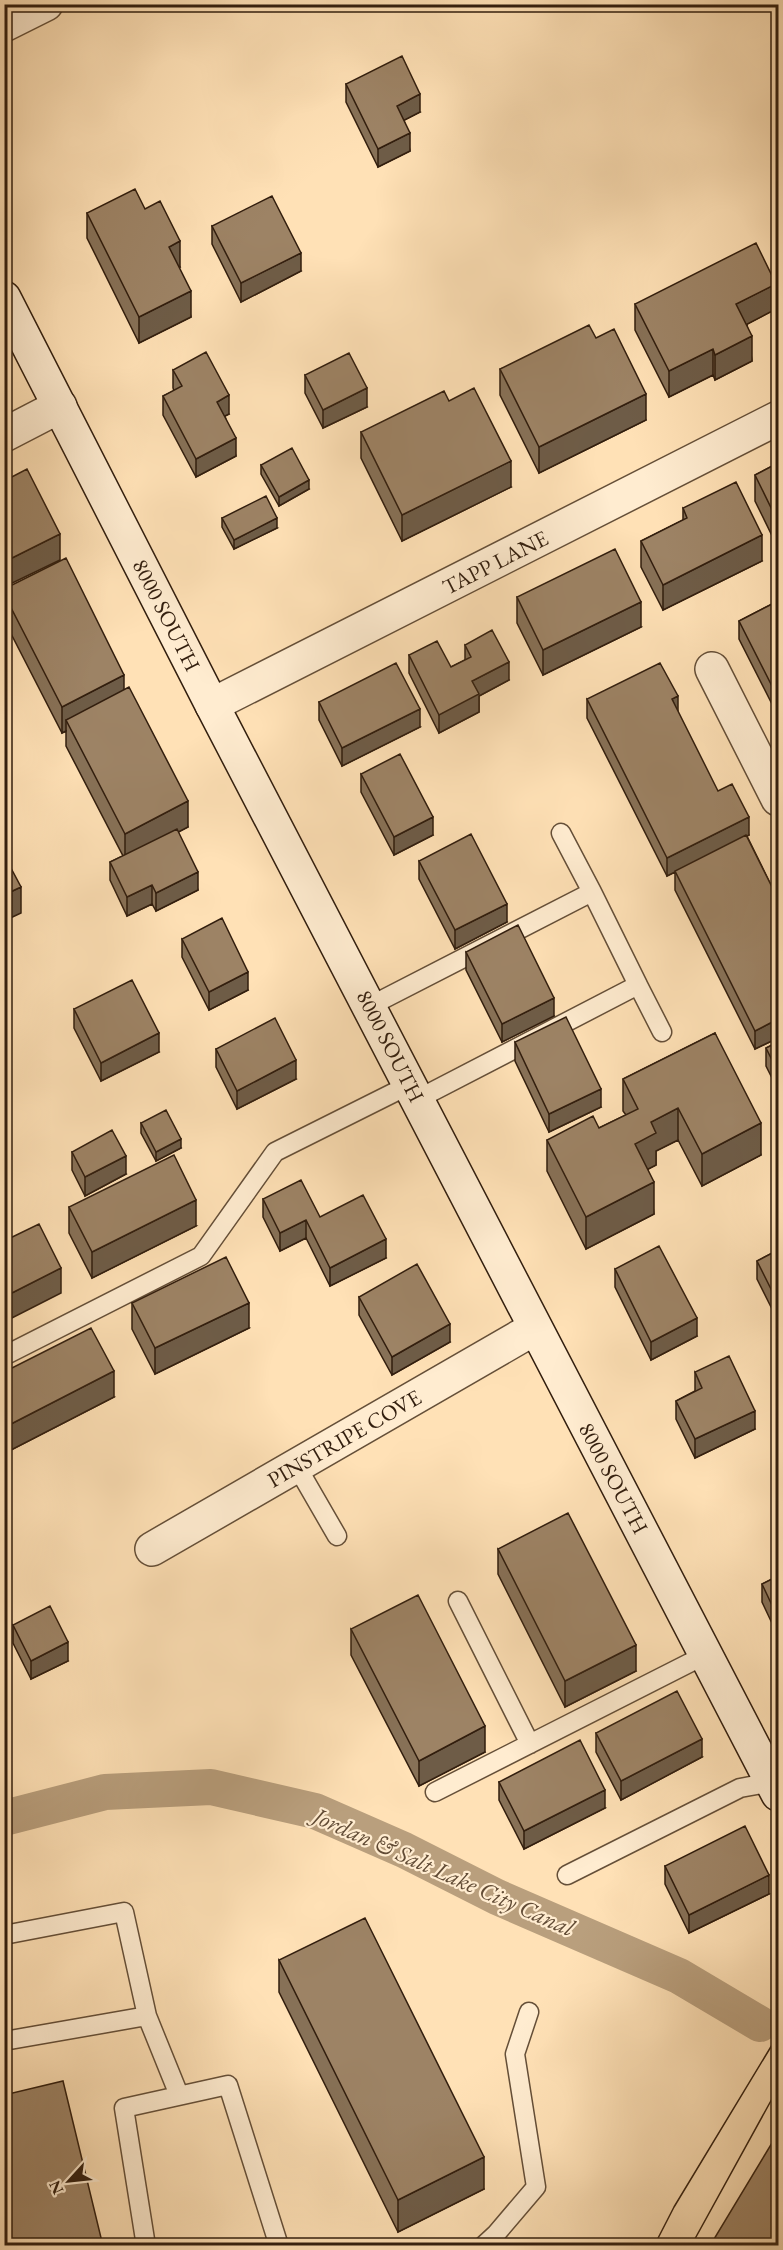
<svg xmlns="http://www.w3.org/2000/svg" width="783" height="2250" viewBox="0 0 783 2250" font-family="'EB Garamond',serif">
<rect width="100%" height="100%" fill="#ffe1b6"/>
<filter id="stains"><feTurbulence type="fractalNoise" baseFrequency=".00333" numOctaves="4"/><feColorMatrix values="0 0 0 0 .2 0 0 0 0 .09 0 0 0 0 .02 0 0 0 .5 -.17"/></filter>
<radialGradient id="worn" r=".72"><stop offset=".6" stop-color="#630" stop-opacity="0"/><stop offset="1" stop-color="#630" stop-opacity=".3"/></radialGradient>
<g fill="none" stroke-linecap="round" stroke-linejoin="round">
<!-- canal -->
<path stroke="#b99f7d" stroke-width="36" d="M4,1818L105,1792L211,1787L315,1811L404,1850L497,1897L679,1976L760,2024"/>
<defs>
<path id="lane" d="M561,833L592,892
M638,985L662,1032
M370,1006L592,892L638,985L418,1099
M4,1356L201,1256L275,1152L411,1084
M296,1465L337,1536
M458,1601L530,1744
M435,1792L707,1654
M567,1875L740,1788L772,1782
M4,1935L124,1912L147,2016L179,2095
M4,2041L147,2016
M146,2246L124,2108L228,2085L279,2246
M483,2246L496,2234L536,2187L515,2054L529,2012"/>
<path id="street" d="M4,25L46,4
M4,435L60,406
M712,669L778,799
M212,705L778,418
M152,1549L535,1328"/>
<path id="secondary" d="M4,298L212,705L778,1794"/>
</defs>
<!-- lane casing -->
<use href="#lane" stroke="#654f38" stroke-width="21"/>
<!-- street casing -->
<use href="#street" stroke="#654f38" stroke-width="36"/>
<!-- secondary casing -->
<use href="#secondary" stroke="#321e0e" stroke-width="36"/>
<!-- lane -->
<use href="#lane" stroke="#ffecd0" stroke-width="18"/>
<!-- street -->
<use href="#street" stroke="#ffecd0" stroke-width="33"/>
<!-- secondary -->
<use href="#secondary" stroke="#ffecd0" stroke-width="33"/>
<!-- tram -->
<path stroke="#321e0e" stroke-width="1.5" d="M654,2246L674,2207L778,2035
M691,2246L778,2088"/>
</g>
<!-- wall -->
<path fill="#877157" stroke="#321e0e" stroke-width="1.5" d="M346,84L420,112L404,120L410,151L378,167L346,102Z
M145,209L180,267H179L191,317L139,343L87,238V213Z
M212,226L301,271L241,302L212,244Z
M635,304L776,309L747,324L752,361L715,380L713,375L669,397L635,330Z
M596,338L646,420L539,473L500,395V369Z
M173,370L229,414L225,416L236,456L196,477L163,415V396L174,391L173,388Z
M305,375L367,407L323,428L305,393Z
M361,432L511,487L402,541L361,458Z
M778,463V548L755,501V475Z
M261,465L309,489L279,506L261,474Z
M683,508L762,561L663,610L641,567V541L683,520Z
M222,518L277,528L234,549L222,527Z
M4,589L124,690L188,827L178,832L198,890L156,911L152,904L127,916L110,880V862L123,856L66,746V731L62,733L4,620Z
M517,597L641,627L543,675L517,623Z
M778,601L774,708L739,639V621Z
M465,645L509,680L479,696V712L439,733L409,673V655L451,667L465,660Z
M587,699L718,791L749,835L747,836L772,887L778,895V1038L755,1049L675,890V872L667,876L587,718Z
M319,702L420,727L342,766L319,720Z
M361,774L433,835L394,855L361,792Z
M419,861L507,922L455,949L419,879Z
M182,939L248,990L209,1010L182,957Z
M466,952L554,1016L502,1042L466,970Z
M74,1009L159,1052L101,1081L74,1028Z
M715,1033L761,1155L702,1186L678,1140L656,1151V1165L648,1169L654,1214L586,1249L547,1171V1140L599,1128L626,1115L623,1111V1079Z
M515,1042L601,1107L549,1132L515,1061Z
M778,1042V1090L766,1066V1048Z
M216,1049L296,1079L237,1109L216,1067Z
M141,1123L181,1148L156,1161L141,1133Z
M72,1152L126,1174L85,1196L72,1170Z
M263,1199L320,1217L386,1258L330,1286L306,1238L280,1251L263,1217Z
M69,1207L196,1226L92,1278L69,1233Z
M778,1250L774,1313L757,1279V1261Z
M615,1269L697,1336L651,1360L615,1287Z
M359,1297L450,1342L392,1375L359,1315Z
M132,1303L249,1328L155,1374L132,1329Z
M4,1372L114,1397L11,1450L4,1437Z
M695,1372L755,1429L695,1458L676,1419V1401L695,1391Z
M498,1549L636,1671L565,1707L498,1574Z
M778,1576V1636L762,1602V1584Z
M13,1625L68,1661L31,1679L13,1643Z
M351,1629L485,1752L419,1786L351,1655Z
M596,1733L702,1757L621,1800L596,1752Z
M499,1782L605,1808L524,1849L499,1800Z
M665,1866L769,1894L689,1933L665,1884Z
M279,1960L484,2189L398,2232L279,1992Z"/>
<!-- shaded-wall -->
<path fill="#6e5c47" stroke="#321e0e" stroke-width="1.5" d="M420,94V112L397,124V106Z
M410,133V151L378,167V149Z
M180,241V267L169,272V247Z
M301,253V271L241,302V283Z
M776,284V309L736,330V304Z
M191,291V317L139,343V317Z
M752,336V361L715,380V355Z
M713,349V375L669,397V371Z
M367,388V407L323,428V410Z
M646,394V420L539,473V447Z
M229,395V414L217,420V402Z
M236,438V456L196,477V459Z
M511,461V487L402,541V515Z
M309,480V489L279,506V497Z
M277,518V528L234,549V540Z
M60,534V560L4,587V562Z
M762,535V561L663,610V585Z
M641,602V627L543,675V650Z
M509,662V680L479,696V712L439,733V715L472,681Z
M124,675V701L66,720V731L62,733V707Z
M778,687V706L774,708V690Z
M678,696V715L672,699Z
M420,709V727L342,766V748Z
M188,801V827L125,860V834Z
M433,817V835L394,855V837Z
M749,817V835L667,876V858Z
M198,872V890L156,911V893Z
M152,885V904L127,916V897Z
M21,887V913L4,921V895Z
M507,904V922L455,949V930Z
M248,972V990L209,1010V992Z
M554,998V1016L502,1042V1024Z
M778,1019V1038L755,1049V1031Z
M159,1033V1052L101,1081V1063Z
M296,1060V1079L237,1109V1091Z
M601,1089V1107L549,1132V1114Z
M678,1108V1140L656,1151V1165L635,1176V1144L651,1122Z
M761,1123V1155L702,1186V1154Z
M181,1139V1148L156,1161V1152Z
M126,1156V1174L85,1196V1177Z
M654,1182V1214L586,1249V1217Z
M196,1200V1226L92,1278V1252Z
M306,1220V1238L280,1251V1233Z
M386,1239V1258L330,1286V1268Z
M61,1268V1293L4,1322V1297Z
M778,1293V1311L774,1313V1295Z
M249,1303V1328L155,1374V1348Z
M697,1318V1336L651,1360V1342Z
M450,1324V1342L392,1375V1357Z
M114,1371V1397L11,1450V1424Z
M755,1411V1429L695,1458V1439Z
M7,1575V1601L4,1612V1586Z
M68,1642V1661L31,1679V1661Z
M636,1645V1671L565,1707V1681Z
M485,1726V1752L419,1786V1761Z
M702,1739V1757L621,1800V1781Z
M605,1790V1808L524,1849V1831Z
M769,1875V1894L689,1933V1915Z
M484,2157V2189L398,2232V2200Z"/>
<!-- building -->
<path fill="#9d8365" stroke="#321e0e" stroke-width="1.5" d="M402,56L420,94L397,106L410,133L378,149L346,84Z
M135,189L145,209L160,201L180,241L169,247L191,291L139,317L87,213Z
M272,196L301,253L241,283L212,226Z
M756,243L776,284L736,304L752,336L715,355L713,349L669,371L635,304Z
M589,325L596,338L614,329L646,394L539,447L500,369Z
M206,352L229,395L217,402L236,438L196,459L163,396L182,386L173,370Z
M349,353L367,388L323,410L305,375Z
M474,388L511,461L402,515L361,432L444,391L449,401Z
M292,448L309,480L279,497L261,465Z
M778,463V522L755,475Z
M27,469L60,534L4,562V481Z
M736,482L762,535L663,585L641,541L687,518L683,508Z
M266,496L277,518L234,540L222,518Z
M615,549L641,602L543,650L517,597Z
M66,558L124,675L62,707L4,594V589Z
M778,601V687L774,690L739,621Z
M492,630L509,662L472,681L479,694L439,715L409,655L437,641L451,667L471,657L465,645Z
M396,663L420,709L342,748L319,702Z
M660,663L678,696L672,699L718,791L732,784L749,817L667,858L587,699Z
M129,687L188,801L125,834L66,720Z
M400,754L433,817L394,837L361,774Z
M177,829L198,872L156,893L152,885L127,897L110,862Z
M471,834L507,904L455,930L419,861Z
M746,835L772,887L774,886L778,895V1019L755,1031L675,871Z
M4,855L21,887L4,895Z
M222,918L248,972L209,992L182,939Z
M518,925L554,998L502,1024L466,952Z
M132,980L159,1033L101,1063L74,1009Z
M566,1017L601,1089L549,1114L515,1042Z
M275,1018L296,1060L237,1091L216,1049Z
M715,1033L761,1123L702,1154L678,1108L651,1122L656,1133L635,1144L654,1182L586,1217L547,1140L593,1116L599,1128L638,1109L623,1079Z
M778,1042V1072L766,1048Z
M166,1110L181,1139L156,1152L141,1123Z
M112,1130L126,1156L85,1177L72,1152Z
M174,1155L196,1200L92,1252L69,1207Z
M301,1180L320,1217L363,1195L386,1239L330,1268L306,1220L280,1233L263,1199Z
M39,1224L61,1268L4,1297V1241Z
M659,1246L697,1318L651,1342L615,1269Z
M778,1250V1293L774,1295L757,1261Z
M226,1257L249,1303L155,1348L132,1303Z
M417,1264L450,1324L392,1357L359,1297Z
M91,1328L114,1371L11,1424L4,1411V1372Z
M729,1356L755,1411L695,1439L676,1401L702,1388L695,1372Z
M568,1513L636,1645L565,1681L498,1549Z
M4,1575H7L4,1586Z
M778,1576V1618L762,1584Z
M418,1595L485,1726L419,1761L351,1629Z
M50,1606L68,1642L31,1661L13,1625Z
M677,1691L702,1739L621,1781L596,1733Z
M580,1740L605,1790L524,1831L499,1782Z
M745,1826L769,1875L689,1915L665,1866Z
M365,1918L484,2157L398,2200L279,1960Z
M63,2081L103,2246H5L4,2095Z
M778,2133V2246H714L711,2244Z"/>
<g text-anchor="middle" stroke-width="4.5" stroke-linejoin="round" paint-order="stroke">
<!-- street labels -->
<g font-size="22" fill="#321e0e" stroke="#ffecd0">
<text transform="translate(495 562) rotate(-27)" y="8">TAPP LANE</text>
<text transform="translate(167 615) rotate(63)" y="8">8000 SOUTH</text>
<text transform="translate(391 1046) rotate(63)" y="8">8000 SOUTH</text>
<text transform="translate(344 1438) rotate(-30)" y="8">PINSTRIPE COVE</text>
<text transform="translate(614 1478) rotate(62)" y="8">8000 SOUTH</text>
</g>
<!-- water labels -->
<g font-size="24" font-style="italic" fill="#614b35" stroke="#ffecd0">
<text transform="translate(444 1872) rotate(24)" y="8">Jordan &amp; Salt Lake City Canal</text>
</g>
</g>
<!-- margin -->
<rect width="783" height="2250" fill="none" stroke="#ffe1b6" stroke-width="24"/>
<rect x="6" y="6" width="771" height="2238" fill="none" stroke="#321e0e" stroke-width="3"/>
<rect x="12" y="12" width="759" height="2226" fill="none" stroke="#321e0e" stroke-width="1.5"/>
<!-- north arrow -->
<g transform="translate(69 2181) rotate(243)" stroke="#ffecd0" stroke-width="4.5" paint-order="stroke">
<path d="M0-4.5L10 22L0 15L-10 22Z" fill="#321e0e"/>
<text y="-9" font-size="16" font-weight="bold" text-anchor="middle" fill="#321e0e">N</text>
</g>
<rect width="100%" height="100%" filter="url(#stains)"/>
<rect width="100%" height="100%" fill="url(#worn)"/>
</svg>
